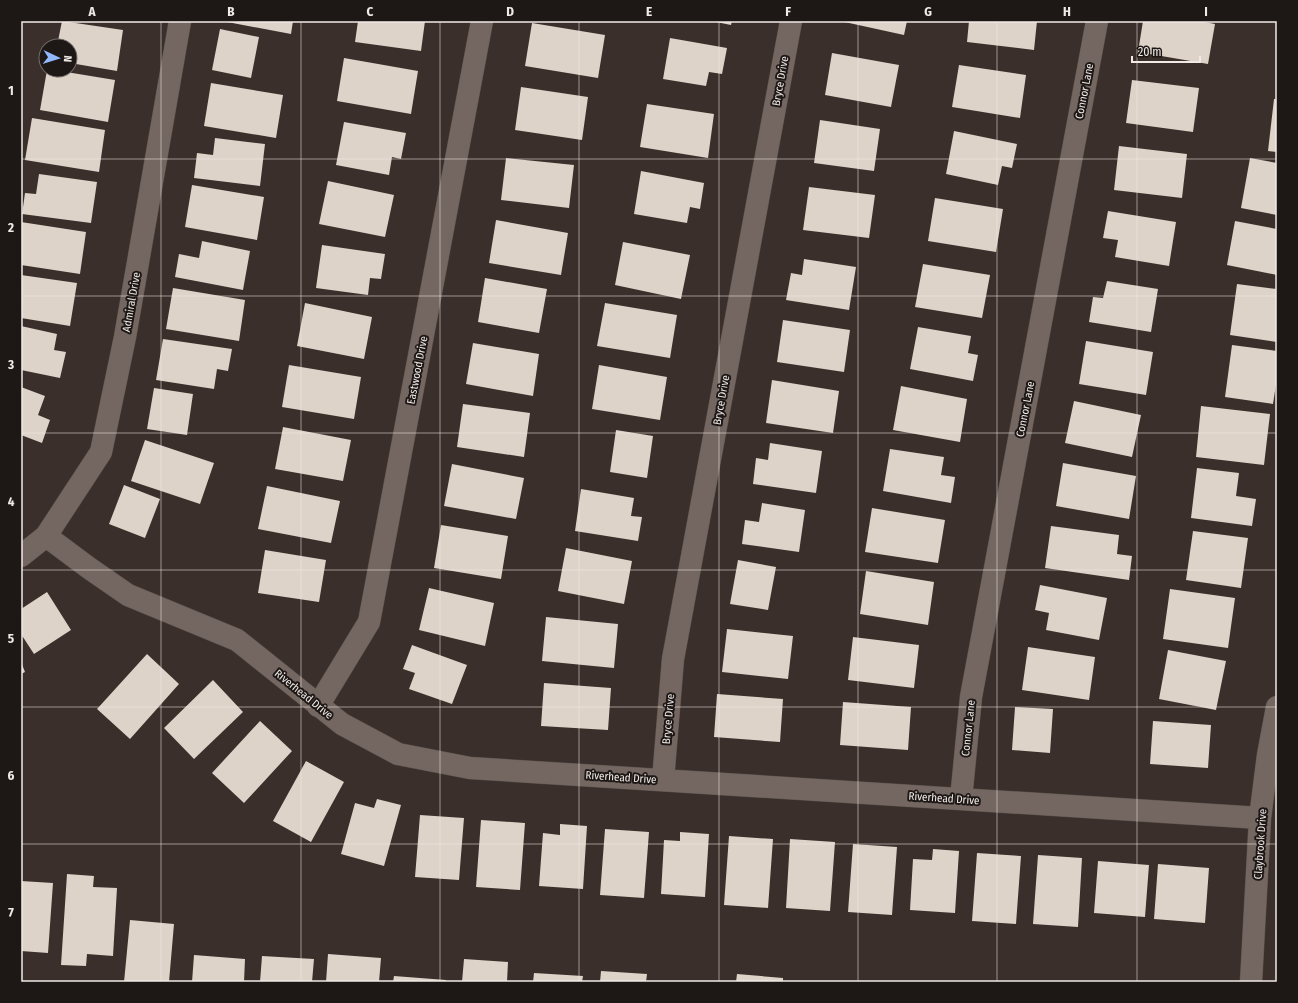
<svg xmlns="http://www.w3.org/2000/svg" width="1298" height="1003" viewBox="0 0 1298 1003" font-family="'Fira Sans Condensed',sans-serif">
<rect width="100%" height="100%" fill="#3a2f2a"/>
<!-- building -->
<path fill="#ddd3c8" d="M62,21L123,30L117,71L70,63V46H57Z
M222,21H293L291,34Z
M358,21H425L421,51L355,42Z
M711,21H732L731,25Z
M840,21H907L904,35Z
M969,21H1037L1034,50L967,42Z
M1143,21H1200L1215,24L1208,64L1138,52Z
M532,23L605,35L598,78L525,66Z
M220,29L259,37L251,78L212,70Z
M670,38L727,48L722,74L709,72L706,86L663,79Z
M832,53L899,65L891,107L825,95Z
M344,58L418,71L411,114L337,101Z
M959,65L1026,75L1020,118L952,107Z
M47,70H54L115,80L108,122L40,110Z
M1132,80L1199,88L1193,132L1126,123Z
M211,83L283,95L276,138L204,126Z
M521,87L588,97L582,140L515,130Z
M1274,99H1277V152L1268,151Z
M647,104L714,114L708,158L640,147Z
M32,118L105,130L99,172L25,160Z
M820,120L880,129L874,171L814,163Z
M344,122L406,133L401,159L392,157L389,175L336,165Z
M954,131L1017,144L1012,168L1002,166L998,185L946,174Z
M215,138L265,144L260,186L194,178L197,153L213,155Z
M1119,146L1187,154L1182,198L1114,190Z
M506,158L574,165L569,208L501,200Z
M1250,158L1277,163V215L1241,208Z
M641,171L704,183L700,209L690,207L687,223L634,214Z
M39,174L97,182L91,223L22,214L25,193L36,194Z
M328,181L394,195L385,237L319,224Z
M192,185L264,197L257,240L185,227Z
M809,187L875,195L869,238L803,230Z
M935,198L1003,209L996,252L928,241Z
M1108,211L1176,222L1169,266L1115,257L1118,240L1103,238Z
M496,220L568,233L561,275L489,263Z
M1235,221L1277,229V275L1227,265Z
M21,222L86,232L80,274L21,265Z
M202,241L250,251L243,290L175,277L179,254L199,258Z
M623,242L690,255L681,299L615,285Z
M322,245L385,254L381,279L370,278L368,295L316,288Z
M804,259L856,267L849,310L786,300L791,273L802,275Z
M923,264L990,275L982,318L915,307Z
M21,275L77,283L70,326L21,318Z
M485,278L547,289L539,333L478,322Z
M1107,281L1158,289L1151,332L1089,322L1093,297L1103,298Z
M1237,284L1277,289V342L1230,335Z
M173,288L245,300L239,341L166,329Z
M305,303L372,317L364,359L297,346Z
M605,303L677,315L670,358L597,346Z
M783,320L850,330L844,372L777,362Z
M21,326L57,334L54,350L66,352L60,378L21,370Z
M918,327L971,336L968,353L978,355L973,381L910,369Z
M163,339L232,349L228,371L217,369L214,389L156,380Z
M1086,341L1153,352L1146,395L1079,384Z
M473,343L539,354L533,396L466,384Z
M1232,345L1277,351V378L1273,404L1225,397Z
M289,365L361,377L354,419L282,407Z
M599,365L667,377L660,420L592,409Z
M772,380L839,391L833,433L766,423Z
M901,386L967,399L960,442L893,430Z
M21,387L45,396L38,415L50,420L42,443L21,435Z
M154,388L193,394L187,435L147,429Z
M1074,401L1141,415L1132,457L1065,443Z
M463,404L530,413L524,457L457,447Z
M1201,406L1270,414L1264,465L1196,457Z
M283,427L351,440L343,481L275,469Z
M616,430L653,436L647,478L610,472Z
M145,440L214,463L200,504L131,481Z
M770,443L822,451L816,493L753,484L756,458L768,460Z
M890,449L944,457L941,475L955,477L951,503L883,491Z
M1063,463L1136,476L1129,519L1056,506Z
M452,464L524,478L516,519L444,506Z
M1197,468L1239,473L1236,496L1256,499L1252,526L1191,518Z
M124,485L160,499L145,538L109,524Z
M267,486L340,501L331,543L258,529Z
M581,489L634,498L631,516L642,517L638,541L575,531Z
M762,503L805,510L799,552L742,544L745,520L759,522Z
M872,508L945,520L938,563L865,552Z
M441,525L508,536L501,579L434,568Z
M1051,526L1119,535L1117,554L1132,556L1129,580L1045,568Z
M1193,531L1248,538L1241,588L1186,580Z
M566,548L632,561L624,604L558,591Z
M265,550L326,560L319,602L258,593Z
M738,560L776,567L768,610L730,604Z
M866,571L934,582L928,625L860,614Z
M1040,585L1107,598L1099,640L1046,630L1049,613L1035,610Z
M429,588L494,603L485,646L419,630Z
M1170,589L1235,598L1228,648L1163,639Z
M47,592L71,630L34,654L21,634V609Z
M546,617L618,624L614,668L542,661Z
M727,629L793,636L788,679L722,672Z
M853,637L919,645L914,688L848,680Z
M412,645L467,665L452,704L409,689L415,673L403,669Z
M1028,647L1095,657L1089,700L1022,690Z
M1168,650L1226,661L1216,710L1159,699Z
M147,654L179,684L130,739L97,709Z
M21,662L25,672L21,674Z
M213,680L243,712L194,759L164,728Z
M544,683L611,688L608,730L541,726Z
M717,694L783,699L780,742L714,737Z
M843,702L911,707L908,750L840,745Z
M1015,707L1053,709L1050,753L1012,750Z
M260,721L292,751L244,803L212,773Z
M1153,721L1211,725L1208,768L1150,764Z
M306,761L344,782L311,842L273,821Z
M377,799L401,805L384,866L341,854L355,803L374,808Z
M420,815L464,818L459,880L415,877Z
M481,820L525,823L520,890L476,887Z
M560,824L587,826L583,889L539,886L543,833L560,835Z
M605,829L649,832L644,898L600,895Z
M680,832L709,834L705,897L661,894L664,840L680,841Z
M729,836L773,839L768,908L724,905Z
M790,839L835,842L830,911L786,908Z
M853,844L897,847L892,915L848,912Z
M933,849L959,851L955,913L910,910L913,859L932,860Z
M977,853L1021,856L1016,924L972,921Z
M1038,855L1082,858L1078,927L1033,924Z
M1098,861L1149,865L1145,917L1094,913Z
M1158,864L1209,868L1205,923L1154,919Z
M67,874L94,876L93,887L117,888L113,956L87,954L86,966L61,965Z
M21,881L53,883L48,953L21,951Z
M130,920L174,924L169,982H124Z
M328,954L381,958L379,982H326Z
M194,955L245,959L244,982H192Z
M262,956L314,959L312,982H260Z
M464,959L508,962L507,982H462Z
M601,971L647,974L646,982H600Z
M534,973L583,976L582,982H533Z
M737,974L783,978V982H736Z
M394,976L446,980V982H393Z"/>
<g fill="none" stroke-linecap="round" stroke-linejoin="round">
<defs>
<path id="minor" d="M46,536L89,568L128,595L237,640L342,724L398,754L470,768L1260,818
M21,556L46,536L101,452L125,337L180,21
M318,706L369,622L482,21
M663,780L673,659L791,21
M961,799L971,697L1097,21
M1251,982L1260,818L1268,755L1277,707"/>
</defs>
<!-- minor casing -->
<use href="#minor" stroke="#574e49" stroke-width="23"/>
<!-- minor -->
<use href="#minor" stroke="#746761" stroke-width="22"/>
</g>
<!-- grid -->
<path fill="none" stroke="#f1eae7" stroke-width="1" stroke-opacity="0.55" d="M161,21V982M301,21V982M440,21V982M579,21V982M719,21V982M858,21V982M997,21V982M1137,21V982M21,159H1277M21,296H1277M21,433H1277M21,570H1277M21,707H1277M21,844H1277"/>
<g text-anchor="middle" stroke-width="4" stroke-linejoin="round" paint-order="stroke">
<!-- street labels -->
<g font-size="11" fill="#f1eae7" stroke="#1d1816">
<text transform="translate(780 81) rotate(-80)" y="4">Bryce Drive</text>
<text transform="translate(1084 91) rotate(-79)" y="4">Connor Lane</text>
<text transform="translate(131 302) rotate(-80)" y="4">Admiral Drive</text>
<text transform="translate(417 370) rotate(-79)" y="4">Eastwood Drive</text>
<text transform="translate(721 400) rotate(-80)" y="4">Bryce Drive</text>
<text transform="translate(1025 409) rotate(-79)" y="4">Connor Lane</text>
<text transform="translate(304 694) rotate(39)" y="4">Riverhead Drive</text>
<text transform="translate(668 719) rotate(-85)" y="4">Bryce Drive</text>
<text transform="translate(968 728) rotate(-84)" y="4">Connor Lane</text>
<text transform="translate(621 777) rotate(4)" y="4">Riverhead Drive</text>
<text transform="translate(944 798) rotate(4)" y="4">Riverhead Drive</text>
<text transform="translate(1260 844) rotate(-86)" y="4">Claybrook Drive</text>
</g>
</g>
<!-- border -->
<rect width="1298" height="1003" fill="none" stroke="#1d1816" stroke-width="44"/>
<!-- north arrow -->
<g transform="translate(58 58) rotate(94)"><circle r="19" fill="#1d1816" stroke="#726c6a"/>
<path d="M0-3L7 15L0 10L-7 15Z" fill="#91b8fd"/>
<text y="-6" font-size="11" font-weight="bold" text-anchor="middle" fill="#f1eae7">N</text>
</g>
<!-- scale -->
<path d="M1132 56v6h68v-6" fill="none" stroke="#f1eae7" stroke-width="2"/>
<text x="1138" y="56" font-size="12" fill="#f1eae7" stroke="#1d1816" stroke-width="3" paint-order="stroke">20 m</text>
<rect x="22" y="22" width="1254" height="959" fill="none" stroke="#f1eae7" stroke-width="1.5"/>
<g font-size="13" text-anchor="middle" font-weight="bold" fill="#f1eae7">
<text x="92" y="16">A</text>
<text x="231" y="16">B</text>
<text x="370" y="16">C</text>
<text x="510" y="16">D</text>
<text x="649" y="16">E</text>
<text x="788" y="16">F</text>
<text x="928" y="16">G</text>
<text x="1067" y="16">H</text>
<text x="1206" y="16">I</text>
<text x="11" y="95">1</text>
<text x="11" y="232">2</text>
<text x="11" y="369">3</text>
<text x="11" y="506">4</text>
<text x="11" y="643">5</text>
<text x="11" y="780">6</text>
<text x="11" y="917">7</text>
</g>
</svg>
